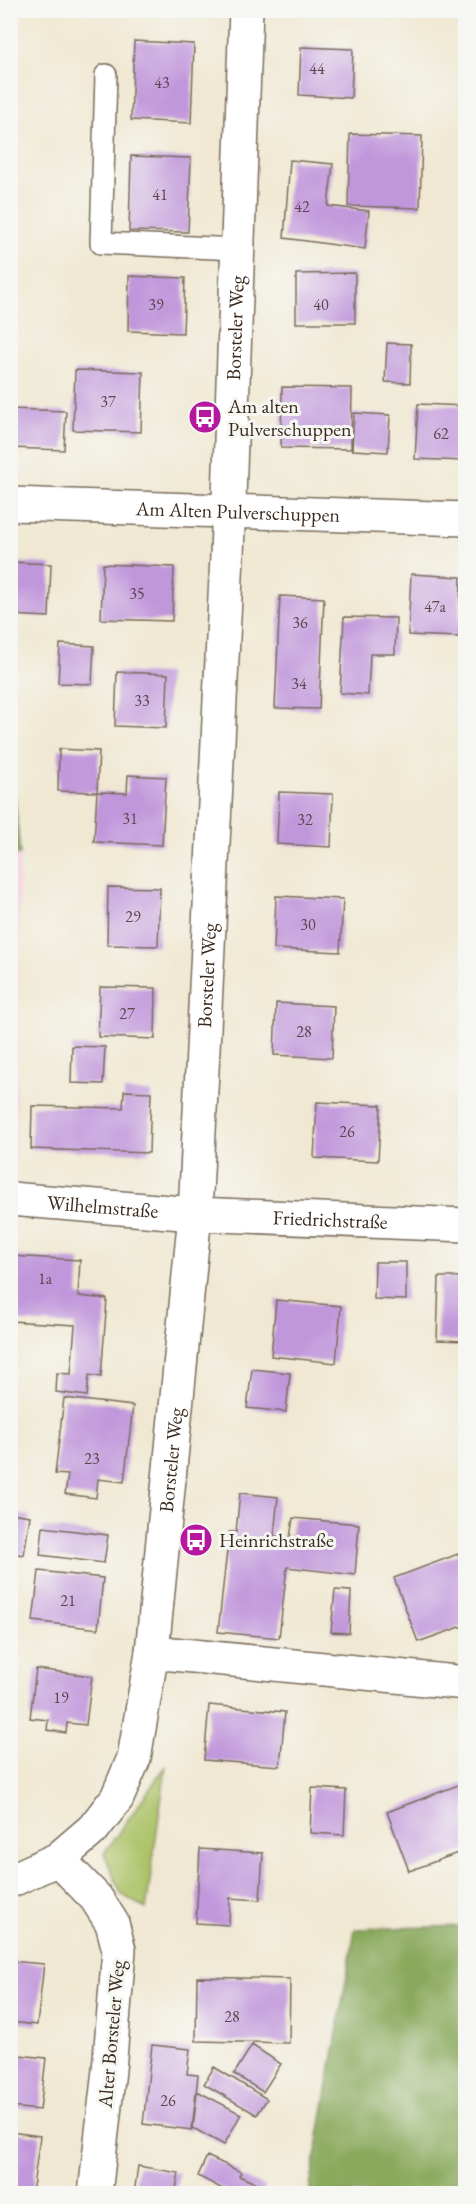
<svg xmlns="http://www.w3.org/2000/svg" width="476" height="2204" viewBox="0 0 476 2204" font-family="'EB Garamond',serif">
<rect width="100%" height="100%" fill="#f6f6f2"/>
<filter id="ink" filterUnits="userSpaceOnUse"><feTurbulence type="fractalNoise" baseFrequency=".0167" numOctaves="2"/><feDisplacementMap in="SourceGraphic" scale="12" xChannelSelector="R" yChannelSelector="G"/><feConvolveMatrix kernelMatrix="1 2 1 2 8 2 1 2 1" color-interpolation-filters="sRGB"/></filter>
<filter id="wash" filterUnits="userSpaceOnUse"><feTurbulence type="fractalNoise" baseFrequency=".008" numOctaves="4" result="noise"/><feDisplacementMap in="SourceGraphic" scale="24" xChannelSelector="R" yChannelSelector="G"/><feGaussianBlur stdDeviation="1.35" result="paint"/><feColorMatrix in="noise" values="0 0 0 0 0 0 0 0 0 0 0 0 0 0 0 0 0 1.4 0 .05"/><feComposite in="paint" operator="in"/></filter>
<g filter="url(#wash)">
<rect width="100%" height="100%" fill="#f0e8d2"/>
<!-- built -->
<path fill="#f3cfdf" d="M11,855H20L15,1187H11Z"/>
<!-- green -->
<path fill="#acc368" stroke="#747643" stroke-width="1.5" d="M166,1766L146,1909L121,1894L104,1853Z"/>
<!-- forest -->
<path fill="#89a95c" stroke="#626a3d" stroke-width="1.5" d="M11,756L20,855H11Z
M465,1926V2193H309L355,1929Z"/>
<g id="blocks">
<!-- building -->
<path fill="#c197db" d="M134,41L194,44L191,123L131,120Z
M301,47L353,49L351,98L299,95Z
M350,134L422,136L420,208L348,206Z
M131,156L191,158L188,232L129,231Z
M290,160L333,164L328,206L369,211L365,249L284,238Z
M355,273V323H296V274Z
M129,276L185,278L183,333L128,331Z
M387,343L411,344L410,383L385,382Z
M75,370L143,372L141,432L73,430Z
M282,387L352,388L351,449L281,448Z
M418,404L466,406V461L415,459Z
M10,409L66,411L64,450L10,448Z
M354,413L390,415L388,452L352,450Z
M10,562L51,564L49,617L10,615Z
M103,564L174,567L172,621L101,619Z
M411,574L461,577L459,637L408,635Z
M280,596L324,598L319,709L275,708Z
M344,617L396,618L395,654H370L368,695L340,693Z
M60,644L94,646L92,684L58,683Z
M117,672L168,674L166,728L115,726Z
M59,749L99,751L97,792L58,791Z
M128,775L166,777L162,845L94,842L97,792L127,793Z
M279,792L333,794L331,847L277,844Z
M108,887L160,888L158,946L107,945Z
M276,896L343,899L340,952L274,949Z
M100,987L156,988L155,1039L98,1037Z
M276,1003L334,1006L332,1058L274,1055Z
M72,1046L105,1047L103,1084L71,1083Z
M124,1091L151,1092L149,1153L31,1149L32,1106L123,1108Z
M317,1102L381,1105L378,1161L314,1158Z
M10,1256L80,1260L78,1296L107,1299L101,1377L89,1375L87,1396L56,1392L57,1373L71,1374L75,1325L10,1321Z
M375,1262H406V1300L374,1299Z
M439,1277H466V1341L437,1340Z
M276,1300L341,1306L336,1363L271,1356Z
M252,1369L290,1373L286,1412L247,1408Z
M64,1398L133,1406L124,1482L98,1479L96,1498L65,1494L68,1475L55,1474Z
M240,1493L278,1497L274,1536L290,1538L293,1518L359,1524L355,1575L287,1567L279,1638L218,1632L229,1532H236Z
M10,1513L30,1516L24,1555L10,1553Z
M43,1527L108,1535L104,1563L40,1555Z
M466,1551V1625L418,1642L394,1578Z
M39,1571L103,1578L98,1629L33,1621Z
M335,1590L351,1591L349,1633L331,1632Z
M36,1669L92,1676L86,1725L67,1723L66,1733L47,1730L48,1720L30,1718Z
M209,1705L285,1712L280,1766L204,1760Z
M466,1782V1850L409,1871L387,1812Z
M312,1788L346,1790L344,1835L310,1833Z
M200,1849L263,1853L260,1900L230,1898L229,1925L196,1923Z
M10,1961L44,1964L37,2025L10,2022Z
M197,1977L290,1979L289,2043L196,2041Z
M152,2045L190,2049L187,2074L198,2075L192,2130L143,2124Z
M252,2045L281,2064L263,2092L234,2074Z
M10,2054L46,2058L40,2110L10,2107Z
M214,2067L267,2099L257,2115L204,2084Z
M197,2091L241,2114L224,2145L193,2128Z
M10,2132L40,2136L32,2194L10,2192Z
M207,2156L241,2172L239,2176L265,2187L262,2194H232L198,2176Z
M138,2166L179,2173L175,2194H134Z"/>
</g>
</g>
<g filter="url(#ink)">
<use href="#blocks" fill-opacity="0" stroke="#7a6c5d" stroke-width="1.5"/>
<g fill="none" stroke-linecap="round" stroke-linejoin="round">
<defs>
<path id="service" d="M106,75L101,243L238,249"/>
<g id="minor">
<path id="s1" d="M10,504L466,519"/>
<path id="s2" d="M10,1199L195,1214L466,1225"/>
<path d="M152,1652L466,1683"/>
<path d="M58,1859L96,1898L112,1923L119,1950L109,2070L95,2194"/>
<path id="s3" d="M10,1881L58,1859L93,1829L117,1798L134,1758L152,1652L195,1214L227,556L246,10"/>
</g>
</defs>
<!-- service casing -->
<use href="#service" stroke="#7a6c5d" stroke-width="24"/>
<!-- minor casing -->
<use href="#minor" stroke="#7a6c5d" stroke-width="36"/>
<!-- service -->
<use href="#service" stroke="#fff" stroke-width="21"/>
<!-- minor -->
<use href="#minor" stroke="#fff" stroke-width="33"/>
</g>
</g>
<!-- icons -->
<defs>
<symbol id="bus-disc" viewBox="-11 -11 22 22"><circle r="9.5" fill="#b5179e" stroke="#f6f6f2"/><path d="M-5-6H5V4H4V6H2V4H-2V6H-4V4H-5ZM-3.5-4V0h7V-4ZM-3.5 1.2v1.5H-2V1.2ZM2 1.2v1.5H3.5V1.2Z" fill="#fff"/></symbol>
</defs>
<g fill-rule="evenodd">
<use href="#bus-disc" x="186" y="398" width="38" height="38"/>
<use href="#bus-disc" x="177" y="1521" width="38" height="38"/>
</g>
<g text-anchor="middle" stroke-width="6" stroke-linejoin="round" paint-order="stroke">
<!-- number labels -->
<g font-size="16" fill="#5c454d">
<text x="317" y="74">44</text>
<text x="162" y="88">43</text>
<text x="160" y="200">41</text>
<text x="302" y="212">42</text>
<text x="156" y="310">39</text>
<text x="321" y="310">40</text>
<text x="108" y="407">37</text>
<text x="441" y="439">62</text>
<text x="137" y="599">35</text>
<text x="435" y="612">47a</text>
<text x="300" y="628">36</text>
<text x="299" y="689">34</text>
<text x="142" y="706">33</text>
<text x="130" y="824">31</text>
<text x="305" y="825">32</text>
<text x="133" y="922">29</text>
<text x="308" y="930">30</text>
<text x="127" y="1019">27</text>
<text x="304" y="1037">28</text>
<text x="347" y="1137">26</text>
<text x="45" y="1284">1a</text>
<text x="92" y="1464">23</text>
<text x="68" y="1606">21</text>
<text x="61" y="1703">19</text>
<text x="232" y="2022">28</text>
<text x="168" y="2106">26</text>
</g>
<!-- street labels -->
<g font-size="20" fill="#3b2a1e" stroke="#f6f6f2">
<text dy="7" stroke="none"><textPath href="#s3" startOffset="1616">Borsteler Weg</textPath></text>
<text dy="7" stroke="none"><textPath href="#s1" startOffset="228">Am Alten Pulverschuppen</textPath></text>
<text dy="7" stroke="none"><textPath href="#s3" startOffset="968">Borsteler Weg</textPath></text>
<text dy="7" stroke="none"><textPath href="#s2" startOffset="93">Wilhelmstraße</textPath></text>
<text dy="7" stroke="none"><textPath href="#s2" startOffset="321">Friedrichstraße</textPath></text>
<text dy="7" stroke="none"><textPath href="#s3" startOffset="482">Borsteler Weg</textPath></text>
<text transform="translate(111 2034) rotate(-85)" y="7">Alter Borsteler Weg</text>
</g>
<!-- poi labels -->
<g font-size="20" fill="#3b2a1e" stroke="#f6f6f2" text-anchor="start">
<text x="228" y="413">Am alten<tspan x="228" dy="23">Pulverschuppen</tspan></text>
<text x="219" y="1547">Heinrichstraße</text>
</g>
</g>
<!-- margin -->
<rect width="476" height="2204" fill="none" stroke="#f6f6f2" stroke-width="36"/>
</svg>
